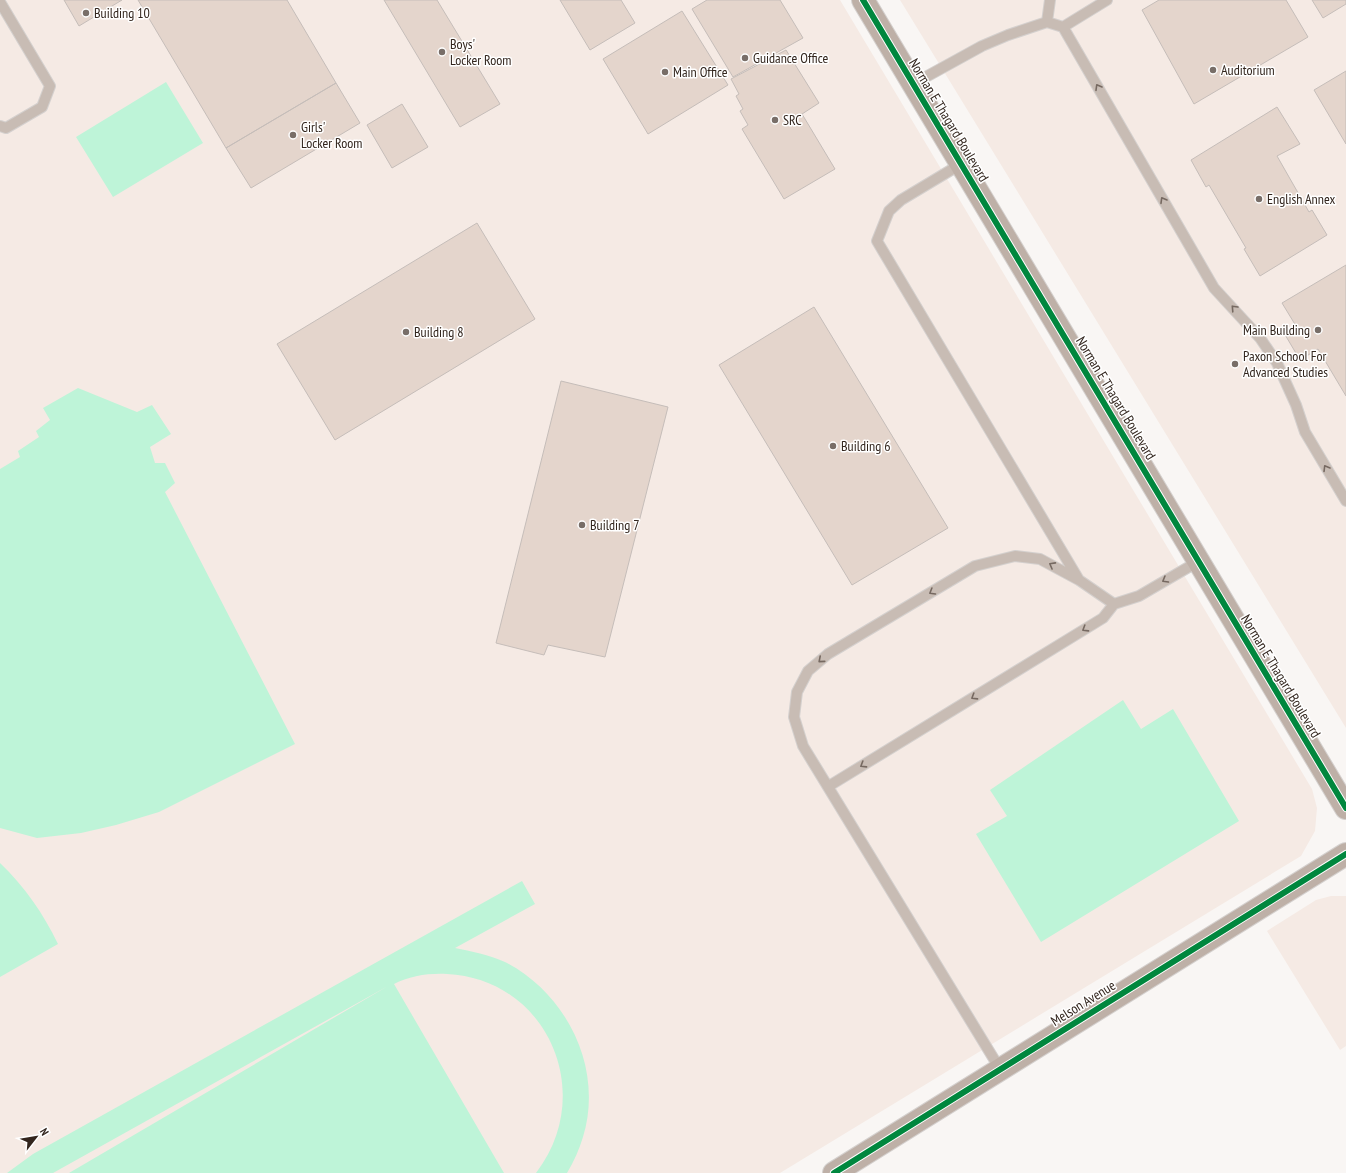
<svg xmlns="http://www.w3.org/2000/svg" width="1346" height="1173" viewBox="0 0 1346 1173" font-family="'PT Sans Narrow',sans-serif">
<rect width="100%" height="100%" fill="#f9f6f4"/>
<!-- built -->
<path fill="#f5eae4" d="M0,0H840L1312,789L1317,808L1315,831L1301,856L780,1173H0Z
M900,0H1346V729V728Z
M1331,896H1346V1046L1340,1050L1267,931L1316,900Z"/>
<!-- pitch -->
<path fill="#bef4d8" d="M166,82L203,143L113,197L76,137Z
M78,388L137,412L152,405L171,434L150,447L155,463H165L175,483L165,492L295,744L159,812L116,825L81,833L37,838L0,828V469L20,457L18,451L39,437L36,431L50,420L43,408Z
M1123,700L1141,729L1173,709L1239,821L1041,942L976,834L1007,816L990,790Z
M0,863C25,887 43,913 58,944L0,977Z
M522,881L535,904L455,948C471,951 489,955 505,962C567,994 604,1068 583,1137C579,1150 574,1161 567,1173H536C597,1094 548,979 447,974C429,973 409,976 394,984L504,1173H69L388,986L53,1173H7L33,1154Z"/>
<!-- building -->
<path fill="#e4d5cc" stroke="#c5bdb9" d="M64,0H122L79,26Z
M138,0H287L336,83L226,148Z
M384,0H437L500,104L460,127Z
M560,0H621L635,23L590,50Z
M707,0H780L803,38L733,77L692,9Z
M1159,0H1286L1308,37L1194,104L1142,10Z
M1312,0H1346V4L1323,18Z
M682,11L728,85L648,134L603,59Z
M786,50L819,103L802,114L835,169L784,199L742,129L748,125L740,111L743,109L736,96L739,94L731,79Z
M1346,71V144L1314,90Z
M336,83L360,123L251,188L226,148Z
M402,104L428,147L392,168L367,125Z
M1277,107L1300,144L1277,156L1309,212L1312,210L1327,235L1260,276L1244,249L1246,248L1209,185L1206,187L1191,160Z
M477,223L535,319L335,440L277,344Z
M1346,265V396L1318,349L1300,360L1284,333L1296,326L1282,303Z
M814,307L948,528L852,585L719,365Z
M561,381L668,407L605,657L548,645L544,655L496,643Z"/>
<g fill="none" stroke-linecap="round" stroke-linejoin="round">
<defs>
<path id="lane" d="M0,2L50,86L42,107L6,128L0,126
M1047,22L1050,0
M1063,27L1107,0
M913,84L982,46L1008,35L1047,22L1063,27L1214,288L1260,338L1277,363L1296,405L1305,432L1346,501
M961,164L901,200L889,211L877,241L1079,580
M829,786L1103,618L1114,604
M1000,1069L803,746L794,717L797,692L808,671L828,654L975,566L1015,556L1040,559L1079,580L1114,604L1139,596L1199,561"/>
<path id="secondary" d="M863,0L1346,808
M834,1173L1346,854"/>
</defs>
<!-- lane casing -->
<use href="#lane" stroke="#d4d0ce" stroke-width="12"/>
<!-- secondary casing -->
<use href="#secondary" stroke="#d4d0ce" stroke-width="24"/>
<!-- lane -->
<use href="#lane" stroke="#c8bcb4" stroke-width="10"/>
<!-- secondary -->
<use href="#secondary" stroke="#beb0a7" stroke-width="22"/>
<defs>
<path id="cycleway" d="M863,0L1346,808
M834,1173L1346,854"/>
</defs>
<!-- cycleway casing -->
<use href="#cycleway" stroke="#fff" stroke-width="8"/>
<!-- cycleway -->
<use href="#cycleway" stroke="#00873e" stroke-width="6"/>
</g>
<!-- one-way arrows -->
<defs><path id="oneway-chevron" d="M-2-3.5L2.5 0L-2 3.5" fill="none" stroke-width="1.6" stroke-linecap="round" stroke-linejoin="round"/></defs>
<g stroke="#766961">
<use href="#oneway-chevron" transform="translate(1098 87) rotate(-120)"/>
<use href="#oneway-chevron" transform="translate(1163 200) rotate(-120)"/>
<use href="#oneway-chevron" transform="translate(1234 308) rotate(-133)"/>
<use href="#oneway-chevron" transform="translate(1326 468) rotate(-121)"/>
<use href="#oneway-chevron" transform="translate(1052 565) rotate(-151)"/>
<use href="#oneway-chevron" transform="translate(1165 580) rotate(150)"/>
<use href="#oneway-chevron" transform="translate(932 592) rotate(149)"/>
<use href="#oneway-chevron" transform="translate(1085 629) rotate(148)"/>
<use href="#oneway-chevron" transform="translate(821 660) rotate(139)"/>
<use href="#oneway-chevron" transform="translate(974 697) rotate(148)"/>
<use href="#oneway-chevron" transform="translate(863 765) rotate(148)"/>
</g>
<!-- markers -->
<g fill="#786e68" stroke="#fff" stroke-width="1.5">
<circle cx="86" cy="13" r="4"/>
<circle cx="442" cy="52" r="4"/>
<circle cx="745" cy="58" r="4"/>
<circle cx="1213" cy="70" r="4"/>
<circle cx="665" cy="72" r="4"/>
<circle cx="775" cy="120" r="4"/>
<circle cx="293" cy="135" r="4"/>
<circle cx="1259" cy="199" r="4"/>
<circle cx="1318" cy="330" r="4"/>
<circle cx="406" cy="332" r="4"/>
<circle cx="1235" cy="364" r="4"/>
<circle cx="833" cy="446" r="4"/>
<circle cx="582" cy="525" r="4"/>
</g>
<g text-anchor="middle" stroke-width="3" stroke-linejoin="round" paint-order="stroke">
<!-- poi labels -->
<g font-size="14" fill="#32251d" stroke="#fff" text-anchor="start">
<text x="94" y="18">Building 10</text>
<text x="450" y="49">Boys'<tspan x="450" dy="16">Locker Room</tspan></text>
<text x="753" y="63">Guidance Office</text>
<text x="1221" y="75">Auditorium</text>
<text x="673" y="77">Main Office</text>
<text x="783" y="125">SRC</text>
<text x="301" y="132">Girls'<tspan x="301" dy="16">Locker Room</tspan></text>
<text x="1267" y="204">English Annex</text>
<text x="1310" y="335" text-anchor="end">Main Building</text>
<text x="414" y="337">Building 8</text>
<text x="1243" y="361">Paxon School For<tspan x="1243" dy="16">Advanced Studies</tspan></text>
<text x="841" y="451">Building 6</text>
<text x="590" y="530">Building 7</text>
</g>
<!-- street labels -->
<g font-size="14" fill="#32251d" stroke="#fff">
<text transform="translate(949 120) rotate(59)" y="5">Norman E Thagard Boulevard</text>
<text transform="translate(1116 398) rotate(59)" y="5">Norman E Thagard Boulevard</text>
<text transform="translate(1281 676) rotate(59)" y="5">Norman E Thagard Boulevard</text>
<text transform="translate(1083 1003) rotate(-32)" y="5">Melson Avenue</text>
</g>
</g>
<!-- north arrow -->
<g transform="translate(36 1137) rotate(59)" stroke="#ffffff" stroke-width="3" paint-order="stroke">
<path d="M0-3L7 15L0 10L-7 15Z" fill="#32251d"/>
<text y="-6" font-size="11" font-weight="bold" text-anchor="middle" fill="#32251d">N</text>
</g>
</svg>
